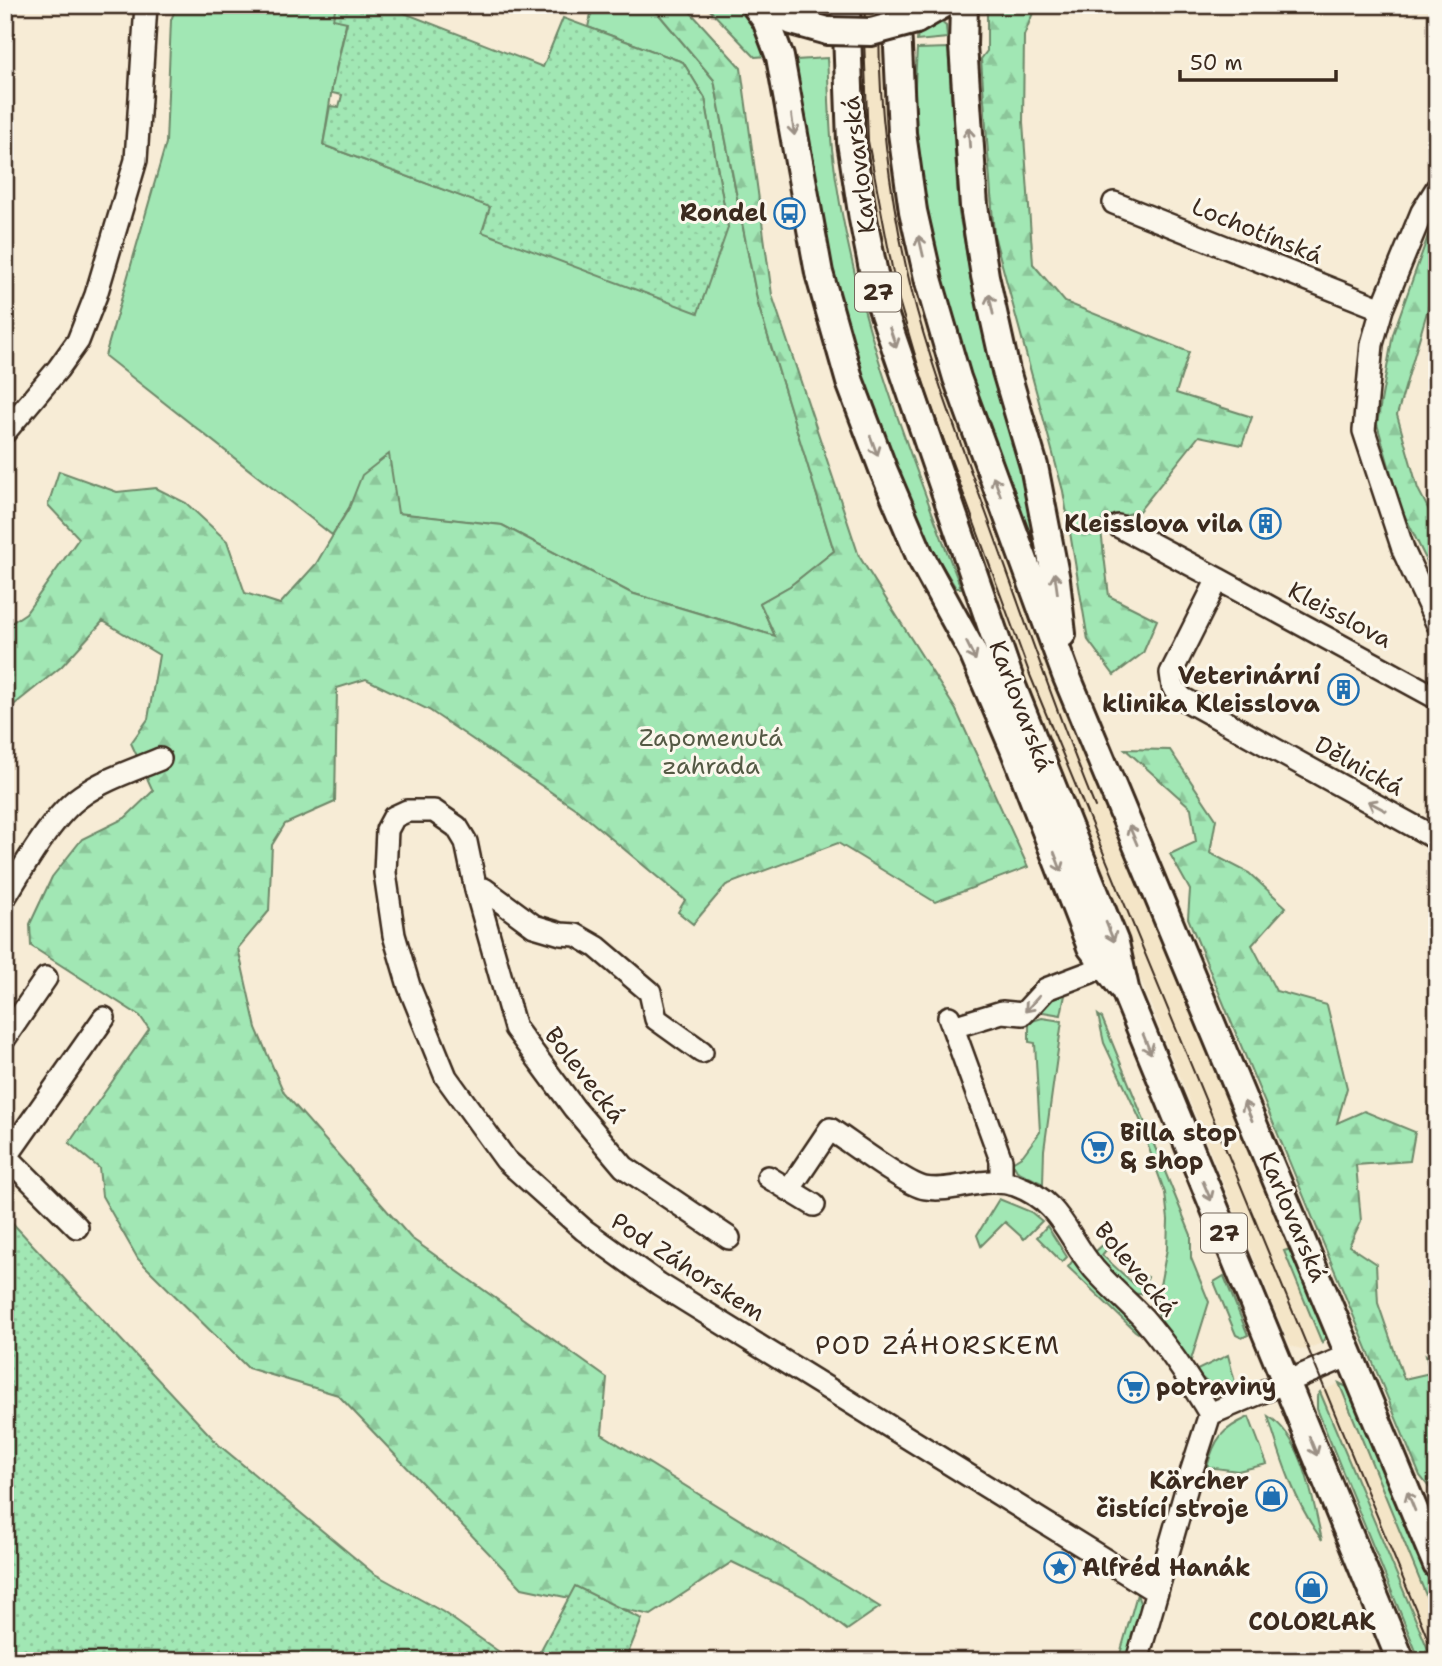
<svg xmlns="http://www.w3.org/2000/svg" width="1442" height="1666" viewBox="0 0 1442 1666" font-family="'Shantell Sans',sans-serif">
<defs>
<pattern id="forest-firs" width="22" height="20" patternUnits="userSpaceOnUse" patternTransform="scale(1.75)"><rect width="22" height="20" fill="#a1e7b4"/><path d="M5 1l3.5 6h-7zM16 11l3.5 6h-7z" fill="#8cc69a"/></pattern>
<pattern id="park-dots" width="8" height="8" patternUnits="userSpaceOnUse" patternTransform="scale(1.75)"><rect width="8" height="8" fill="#a1e7b4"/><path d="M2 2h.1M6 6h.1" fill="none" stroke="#8cc69a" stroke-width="1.8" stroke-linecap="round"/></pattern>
</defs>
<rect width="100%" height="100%" fill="#f7ecd6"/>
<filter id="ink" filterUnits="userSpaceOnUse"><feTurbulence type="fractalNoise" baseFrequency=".0143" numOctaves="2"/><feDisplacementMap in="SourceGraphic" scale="14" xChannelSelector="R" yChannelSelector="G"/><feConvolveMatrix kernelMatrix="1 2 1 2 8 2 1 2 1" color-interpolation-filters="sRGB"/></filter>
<g filter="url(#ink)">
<!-- built -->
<path fill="#f4e5c7" d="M857,5H888L890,118L1017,574L1045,656L1112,826L1203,1029L1294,1248L1285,1251L1322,1343L1304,1350L1291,1346L1287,1339L1156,1018L1011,655L922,406L883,268L862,154Z
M1339,1383L1437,1622V1661H1433L1320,1392Z"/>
<!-- grass -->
<path fill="#a1e7b4" stroke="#6e8869" stroke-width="2" d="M177,5H350L332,88L323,145L491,207L483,232L728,228L705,98L683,62L588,27L593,5H651L714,80L758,304L834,551L790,586L760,603L775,636L631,593L502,525L349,508L332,535L105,356L166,143L171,20Z
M705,5H740L752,18L767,56L755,57Z
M940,21L946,26L947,38L917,41L918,31Z
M948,48L959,213L979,319L1021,466L1039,555L1032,549C981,405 924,261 915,108C914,88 916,68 917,49Z
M827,58C829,88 829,119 832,149C849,298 907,449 961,588H956C855,431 819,242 796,60Z
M1067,985L1061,1015L1037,1011L1043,1002Z
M1098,1015L1102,1018L1191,1235V1258L1209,1302L1191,1360L1189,1361L1162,1325L1156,1306L1167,1249L1168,1220L1165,1193L1143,1132L1145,1130L1104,1043Z
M1042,1018L1062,1021L1044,1150L1043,1184L1017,1171L1012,1162L1023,1155L1040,1132L1035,1043L1029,1042V1022Z
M999,1199L1031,1212L1042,1221L1024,1239L1005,1222L981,1246L977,1235Z
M1047,1226L1067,1257L1062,1262L1037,1237Z
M1108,1240L1111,1244L1102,1255L1135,1285L1145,1276L1148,1277L1141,1294C1126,1296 1102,1265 1094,1253Z
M1294,1248L1327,1334L1322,1343L1284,1251Z
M1074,1259L1143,1331L1138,1333L1135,1331L1068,1267Z
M1224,1276L1248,1335L1242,1338L1236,1335L1214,1282Z
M1228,1355L1235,1382C1218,1393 1207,1384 1195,1371Z
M1339,1383L1347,1387L1355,1396L1437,1594V1622Z
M1320,1392L1433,1661H1420L1317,1409V1396Z
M1268,1416C1304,1437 1313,1502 1322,1540C1295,1503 1281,1459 1268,1416Z
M1249,1417L1267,1464L1238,1471L1207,1467C1215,1438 1222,1429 1249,1417Z
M1137,1594L1142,1609L1131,1653L1120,1654Z"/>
<!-- forest -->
<path fill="url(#forest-firs)" stroke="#6e8869" stroke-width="2" d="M651,5H684L741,68L772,295L859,556L956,710L1028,867L935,902L838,843L726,885L693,924L678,912L685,900L576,809L429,710L366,679L337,688L335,802L285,824L272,845L269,911L238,948L256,1028L284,1093L411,1238L607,1378L602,1434L880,1607L847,1630L804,1597L732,1562L651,1615L522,1588L338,1395L248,1368L138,1259L102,1196L99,1168L69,1143L149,1029L140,1016L31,946L30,924L52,877L82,839L125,818L153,791L131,743L148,719L159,655L103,621L61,667L5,712V627L26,613L79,538L48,505L59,471L117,492L156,488L186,503L227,541L245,593L280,604L316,564L349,508L362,475L389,454L398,513L502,525L631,593L775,636L760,603L790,586L834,551L758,304L714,80Z
M987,5H1036L1024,36L1023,122L1033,264L1065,302L1189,352L1176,393L1252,417L1242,445L1199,436L1139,511L1100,522L1109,596L1157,620L1143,653L1114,675L1088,640L1063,491L994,235L981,59L987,51Z
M1437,217V288L1429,305L1397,415L1418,489L1437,526V582L1401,508L1377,424L1393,334L1432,225Z
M1125,749L1170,750L1216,819L1210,853L1249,873L1286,907L1252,945L1276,991L1327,1005L1347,1088L1337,1123L1364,1111L1415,1132L1410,1161L1356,1165L1361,1221L1349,1246L1376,1264L1378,1303L1404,1379L1430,1373L1426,1355L1437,1365V1412L1430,1417L1437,1433V1497L1420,1476L1188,918L1190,890L1170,854L1196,842L1191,808Z"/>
<!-- park -->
<path fill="url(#park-dots)" stroke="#6e8869" stroke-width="2" d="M336,5H384L543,67L563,18L683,62L705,98L728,228L698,313L482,232L490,207L323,145L330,106L339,107L342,95L332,93V88L347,22L333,19Z
M5,1215L219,1445L373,1573L443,1612L512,1661H5Z
M575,1586L642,1619L625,1661H535Z"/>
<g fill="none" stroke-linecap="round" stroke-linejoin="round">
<defs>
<path id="minor" d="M1437,188L1422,212L1382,309L1372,344L1364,431L1404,552L1437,623
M1114,203L1382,309
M5,432L58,369L78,341L96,295L136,160L146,5
M1118,526L1218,579
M1437,698L1218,579L1171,673L1173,687L1182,698L1437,839
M476,890L484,889L534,926L561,934L576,935L597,947L650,992L656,1019L702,1052
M5,897C24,867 52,816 81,796C105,779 134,770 160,759
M949,1017L1001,1160V1181
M953,1027L1002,1012L1023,1014L1046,989L1091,972
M5,1038L46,978
M5,1155L77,1227
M7,1156L104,1018
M768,1177L814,1205
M789,1190L830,1129C850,1142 906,1185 925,1188C955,1193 985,1175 1015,1185C1061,1202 1066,1235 1094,1269C1109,1286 1127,1301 1143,1318C1169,1348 1190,1380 1210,1414L1190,1476L1137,1661
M729,1238L624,1167L574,1108L515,1028L476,890L466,842L457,827L434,811H407L394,817L387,830L385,873L394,935L409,986L446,1077L506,1160L584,1230L659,1284L1157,1592
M1210,1414L1350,1355"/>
<path id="major" d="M755,5L766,20L780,57L819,273L850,382L883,469L920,556L972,651L1014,749L1091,947L1121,986
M764,5L792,21L828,31
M846,5L851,142L863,219L879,299L1012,686L1115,943L1126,993L1401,1661
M896,5L902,133L913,211L929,282L957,378L1066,675L1437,1565
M964,5L963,45L974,206L985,276L1006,371L1034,466L1056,580L1062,634
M916,20L942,5"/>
</defs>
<!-- minor casing -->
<use href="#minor" stroke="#3b2a1e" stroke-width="26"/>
<!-- major casing -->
<use href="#major" stroke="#3b2a1e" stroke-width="32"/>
<!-- minor -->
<use href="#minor" stroke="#fbf7ec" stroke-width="21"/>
<!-- major -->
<use href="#major" stroke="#fbf7ec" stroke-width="26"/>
<!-- tram -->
<path stroke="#3b2a1e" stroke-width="2" d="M865,5L864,39L868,141L897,294L925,389L1030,675L1437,1661
M880,5C876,95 890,201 911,288C931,369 962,446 990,524C1024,619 1057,714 1095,807"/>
<defs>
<path id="major-bridge" d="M828,31L871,32L916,20"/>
</defs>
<!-- major-bridge casing -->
<use href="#major-bridge" stroke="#3b2a1e" stroke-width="32" stroke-linecap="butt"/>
<!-- major-bridge -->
<use href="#major-bridge" stroke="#fbf7ec" stroke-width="26"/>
</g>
<!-- one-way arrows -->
<defs><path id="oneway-shaft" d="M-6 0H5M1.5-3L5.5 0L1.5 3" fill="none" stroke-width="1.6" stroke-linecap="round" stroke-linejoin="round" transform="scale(1.75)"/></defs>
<g stroke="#9b9085">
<use href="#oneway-shaft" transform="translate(793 125) rotate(82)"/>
<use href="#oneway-shaft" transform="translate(969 138) rotate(-94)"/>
<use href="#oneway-shaft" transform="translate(921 246) rotate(-103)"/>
<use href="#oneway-shaft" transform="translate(991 304) rotate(-102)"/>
<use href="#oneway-shaft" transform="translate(893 338) rotate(71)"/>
<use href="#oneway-shaft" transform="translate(874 446) rotate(70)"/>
<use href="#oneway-shaft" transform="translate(997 486) rotate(-110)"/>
<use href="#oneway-shaft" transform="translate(1056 583) rotate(-98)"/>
<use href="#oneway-shaft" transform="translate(971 651) rotate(64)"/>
<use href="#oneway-shaft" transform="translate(1377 806) rotate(-152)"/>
<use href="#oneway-shaft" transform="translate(1133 835) rotate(-113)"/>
<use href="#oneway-shaft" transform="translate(1058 862) rotate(69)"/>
<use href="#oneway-shaft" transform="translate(1110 932) rotate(68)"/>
<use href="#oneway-shaft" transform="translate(1032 1004) rotate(132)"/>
<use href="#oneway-shaft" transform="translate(1147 1044) rotate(68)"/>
<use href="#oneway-shaft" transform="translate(1248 1111) rotate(-113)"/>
<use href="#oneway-shaft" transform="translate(1207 1191) rotate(67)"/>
<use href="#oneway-shaft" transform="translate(1313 1446) rotate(68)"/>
<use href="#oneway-shaft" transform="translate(1411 1501) rotate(-112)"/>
</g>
</g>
<!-- icons -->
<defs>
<symbol id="bus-ring" viewBox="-11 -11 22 22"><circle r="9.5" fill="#fbf7ec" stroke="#1f6fb2" stroke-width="1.5"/><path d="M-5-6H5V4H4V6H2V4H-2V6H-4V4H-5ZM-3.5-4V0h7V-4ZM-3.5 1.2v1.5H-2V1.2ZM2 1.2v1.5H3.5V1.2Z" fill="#1f6fb2"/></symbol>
<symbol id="building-ring" viewBox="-11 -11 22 22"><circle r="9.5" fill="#fbf7ec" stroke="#1f6fb2" stroke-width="1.5"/><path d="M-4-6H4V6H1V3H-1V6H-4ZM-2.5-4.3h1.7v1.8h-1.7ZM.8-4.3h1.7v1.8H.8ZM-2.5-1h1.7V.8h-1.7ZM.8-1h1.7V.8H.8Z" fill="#1f6fb2"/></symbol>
<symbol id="supermarket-ring" viewBox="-11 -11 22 22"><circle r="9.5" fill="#fbf7ec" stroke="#1f6fb2" stroke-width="1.5"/><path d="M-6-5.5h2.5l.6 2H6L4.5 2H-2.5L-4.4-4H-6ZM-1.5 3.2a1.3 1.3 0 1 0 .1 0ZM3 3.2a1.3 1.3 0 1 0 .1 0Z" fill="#1f6fb2"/></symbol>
<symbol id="shop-ring" viewBox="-11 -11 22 22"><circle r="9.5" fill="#fbf7ec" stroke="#1f6fb2" stroke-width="1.5"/><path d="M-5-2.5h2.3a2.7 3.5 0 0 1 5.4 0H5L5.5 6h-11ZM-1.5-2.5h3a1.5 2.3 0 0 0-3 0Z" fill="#1f6fb2"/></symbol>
<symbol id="sight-ring" viewBox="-11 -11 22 22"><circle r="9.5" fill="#fbf7ec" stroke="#1f6fb2" stroke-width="1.5"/><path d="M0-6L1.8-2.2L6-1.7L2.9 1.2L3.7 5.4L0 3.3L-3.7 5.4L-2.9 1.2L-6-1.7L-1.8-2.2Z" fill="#1f6fb2"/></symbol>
</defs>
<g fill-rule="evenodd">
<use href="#bus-ring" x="772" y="196" width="35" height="35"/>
<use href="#building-ring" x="1248" y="506" width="35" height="35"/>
<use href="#building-ring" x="1326" y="672" width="35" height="35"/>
<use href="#supermarket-ring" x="1080" y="1130" width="35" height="35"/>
<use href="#supermarket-ring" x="1116" y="1370" width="35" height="35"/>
<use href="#shop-ring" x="1254" y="1478" width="35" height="35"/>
<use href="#sight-ring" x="1042" y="1550" width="35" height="35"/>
<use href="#shop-ring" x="1294" y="1570" width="35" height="35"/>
</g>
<g text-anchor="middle" stroke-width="6" stroke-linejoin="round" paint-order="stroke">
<!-- shield labels -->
<g fill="#fbf7ec" stroke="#75685c" stroke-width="2">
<rect x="855" y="272.5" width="46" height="39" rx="5"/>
<rect x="1201" y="1213.5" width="46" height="39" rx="5"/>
</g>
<g font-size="23" font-weight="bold" fill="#3b2a1e">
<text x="878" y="300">27</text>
<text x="1224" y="1241">27</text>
</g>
<!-- street labels -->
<g font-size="24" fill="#3b2a1e" stroke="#fbf7ec">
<text transform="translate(859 165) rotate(-97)" y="8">Karlovarská</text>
<text transform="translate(1257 231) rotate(22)" y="8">Lochotínská</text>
<text transform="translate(1340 615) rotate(28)" y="8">Kleisslova</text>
<text transform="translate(1021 706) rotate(69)" y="8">Karlovarská</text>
<text transform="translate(1359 766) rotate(29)" y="8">Dělnická</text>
<text transform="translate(585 1075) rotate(52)" y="8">Bolevecká</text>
<text transform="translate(1293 1217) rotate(67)" y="8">Karlovarská</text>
<text transform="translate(688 1267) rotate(33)" y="8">Pod Záhorskem</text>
<text transform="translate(1136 1269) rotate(50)" y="8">Bolevecká</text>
</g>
<!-- poi labels -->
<g font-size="24" font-weight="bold" fill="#3b2a1e" stroke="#fbf7ec" text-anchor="end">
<text x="767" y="221">Rondel</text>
<text x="1243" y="532">Kleisslova vila</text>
<text x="1320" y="684">Veterinární<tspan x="1320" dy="28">klinika Kleisslova</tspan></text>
<text x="1120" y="1141" text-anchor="start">Billa stop<tspan x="1120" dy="28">&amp; shop</tspan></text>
<text x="1156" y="1395" text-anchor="start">potraviny</text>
<text x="1249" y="1489">Kärcher<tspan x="1249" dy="28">čistící stroje</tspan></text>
<text x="1082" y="1576" text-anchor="start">Alfréd Hanák</text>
<text x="1312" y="1630" text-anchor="middle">COLORLAK</text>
</g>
<!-- park labels -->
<g font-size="24" fill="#545944" stroke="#fbf7ec">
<text x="711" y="746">Zapomenutá<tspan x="711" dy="28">zahrada</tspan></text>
</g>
<!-- neighbourhood labels -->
<g font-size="26" letter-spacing="2" fill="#3b2a1e" stroke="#fbf7ec">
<text x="938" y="1354">POD ZÁHORSKEM</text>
</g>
</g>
<!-- margin -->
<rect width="1442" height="1666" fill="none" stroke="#fbf7ec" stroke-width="28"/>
<rect x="14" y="14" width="1414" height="1638" fill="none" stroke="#3b2a1e" stroke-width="2.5" filter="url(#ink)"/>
<!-- scale -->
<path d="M1180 70v10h156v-10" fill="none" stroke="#3b2a1e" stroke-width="3.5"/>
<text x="1190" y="70" font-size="21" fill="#3b2a1e" stroke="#fbf7ec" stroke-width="5" paint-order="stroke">50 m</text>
</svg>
